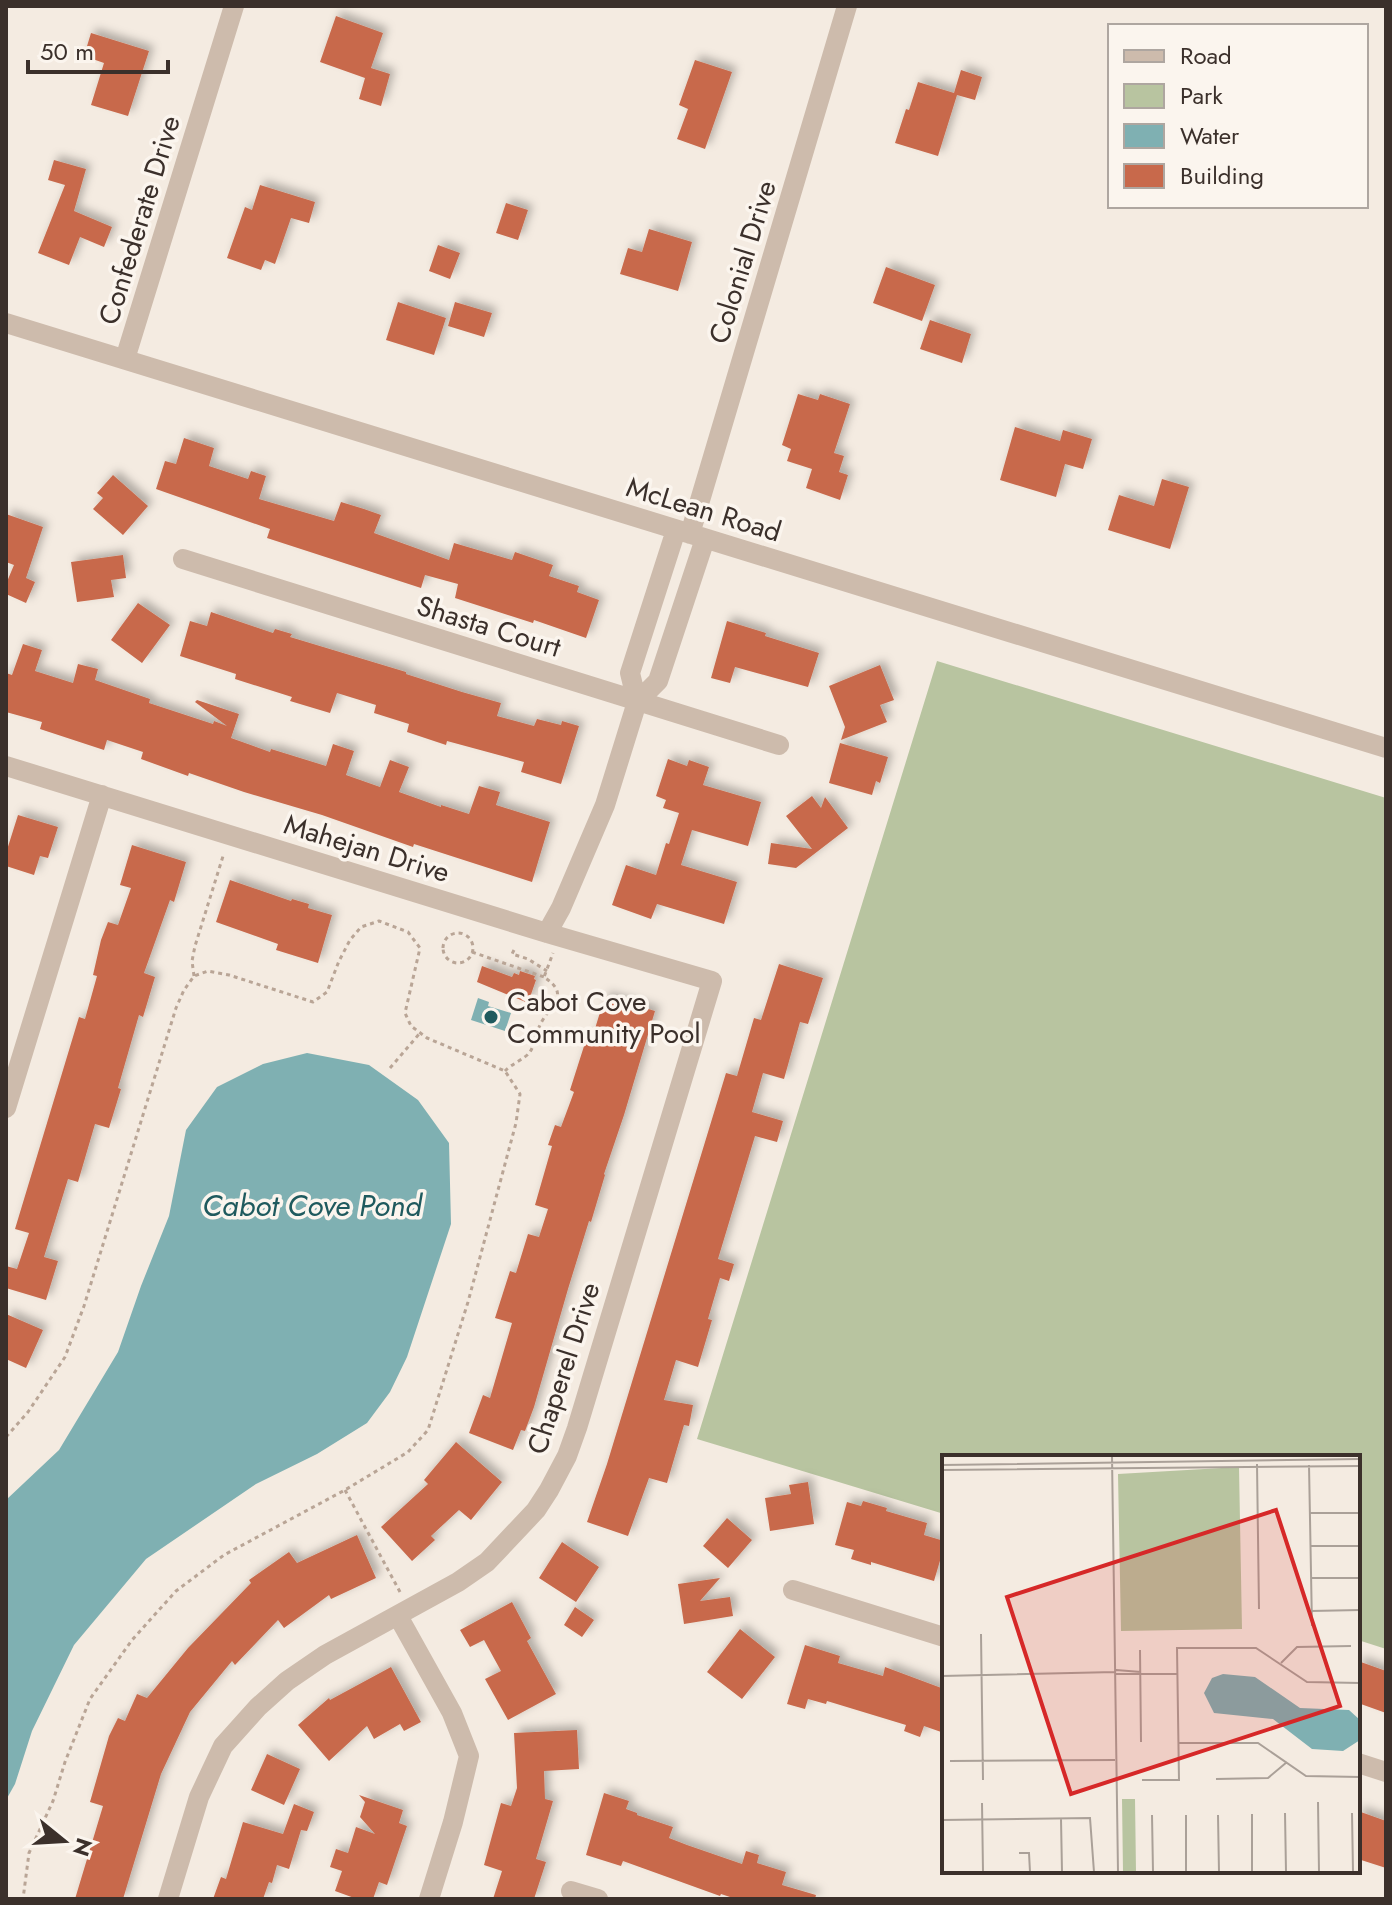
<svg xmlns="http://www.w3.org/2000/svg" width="1392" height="1905" viewBox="0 0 1392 1905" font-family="Jost,sans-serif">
<defs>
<filter id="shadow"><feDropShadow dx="5" dy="-5" stdDeviation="4" flood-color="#0004"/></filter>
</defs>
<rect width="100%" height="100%" fill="#f4ebe1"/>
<!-- green -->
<path fill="#b8c4a0" d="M937,661L1386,798V1649L1358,1640V1457H944V1514L697,1439Z"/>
<!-- water -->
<path fill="#7fb0b2" d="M478,998L489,1002L488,1006L511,1013L505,1031L471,1020Z
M307,1053L369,1065L418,1100L449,1143L451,1224L407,1357L390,1392L367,1423L317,1454L256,1484L146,1559L74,1645L32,1731L15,1784L6,1800V1500L59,1450L118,1352L141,1286L169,1216L186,1130L217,1087L263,1064Z"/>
<!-- building -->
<path fill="#c8694b" filter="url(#shadow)" d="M336,16L383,33L371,68L390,74L381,106L359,99L365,78L320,62Z
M91,33L149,51L128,116L91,105L104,63L84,56Z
M695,60L732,72L705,149L677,139L688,109L679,105Z
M961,70L982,77L975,100L957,95L938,156L895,143L906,109L909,110L918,82L954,93Z
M54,160L86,169L74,211L112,227L104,247L80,237L69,265L38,253L65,185L48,180Z
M260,185L315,202L309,223L291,218L275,264L265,260L261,270L227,258L245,207L252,210Z
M506,203L528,210L518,240L496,233Z
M649,229L692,242L678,291L620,274L628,248L642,252Z
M438,245L460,253L450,279L429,271Z
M886,267L935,285L922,321L873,303Z
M398,302L446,318L434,355L386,340Z
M455,302L492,313L484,337L448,326Z
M930,320L971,334L962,363L920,349Z
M798,394L818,400L820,394L850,404L834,453L844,456L839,472L848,475L840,500L806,488L812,469L787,461L791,449L782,445Z
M1015,427L1060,441L1063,430L1092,439L1083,469L1065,464L1056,497L1000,480Z
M184,438L214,448L209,466L248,479L251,471L266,476L259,499L334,521L341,502L364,509L381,515L374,533L449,560L454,543L512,560L515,552L553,565L549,576L579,586L577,592L599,600L586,638L534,620L533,623L455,598L458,584L425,575L421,588L267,538L270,529L156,489L165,461L176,464Z
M113,475L148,506L123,535L93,509L103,498L97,493Z
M1162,479L1189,487L1170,549L1108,530L1119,495L1154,506Z
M6,514L43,527L26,578L35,582L26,603L6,594V584L14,565L6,562Z
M123,555L126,578L111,580L114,597L77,602L71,562Z
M138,603L170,625L142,663L111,640Z
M211,612L273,633L275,629L292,634L290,637L406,672V674L462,692L501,703L497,716L534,726L537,719L561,725L562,721L579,726L561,784L521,772L524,762L447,741L446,745L407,732L409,724L374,713L376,705L337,693L330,713L290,701L292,697L235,679L236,674L180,656L190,621L207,626Z
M727,621L766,633L765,636L819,653L808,687L735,667L730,683L711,678Z
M23,644L42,650L35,671L73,683L78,664L98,669L95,680L150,699L149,703L213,724L214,721L227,726L195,702L197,700L239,714L231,738L270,752L271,749L326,766L333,744L354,751L346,775L380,787L390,760L409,767L399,792L441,807V805L469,814L479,786L500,792L496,805L550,822L532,882L414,844L413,847L322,815L244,792L189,773L188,776L141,759L143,752L107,740L104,750L40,729L42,722L6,712V673L12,675Z
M880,665L894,700L880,705L887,722L841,740L845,727L829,686Z
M840,743L888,757L880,783L876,781L872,795L829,783Z
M668,759L687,766L689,760L709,767L703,785L761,802L748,846L692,830L681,865L737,882L724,924L657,904L651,919L612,905L626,865L656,875L666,843L669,844L679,813L663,808L666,800L656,796Z
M812,796L821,808L825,797L848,828L796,868L768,864L771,843L812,849L786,816Z
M18,815L58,827L48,858L40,856L34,875L6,866V853Z
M132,845L186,862L174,902L170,900L144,973L155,977L143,1017L139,1015L118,1088L121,1089L109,1128L95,1124L78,1182L68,1179L44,1257L58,1261L46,1300L6,1288V1266L17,1269L29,1233L15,1229L79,1017L85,1019L97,976L93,975L101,940L108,922L118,925L131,888L120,885Z
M230,880L291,901L292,899L309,904L308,908L332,915L318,963L276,950L278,944L216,922Z
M779,964L823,978L808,1024L800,1022L784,1079L763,1073L752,1112L783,1121L777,1142L755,1136L718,1259L734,1264L729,1281L720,1278L708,1319L712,1320L698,1367L676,1360L664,1400L693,1405L689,1426L684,1425L667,1483L649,1478L628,1536L587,1522L607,1464L726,1073L737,1076L754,1018L761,1020Z
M482,966L512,977L514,973L519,975L520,971L535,976L534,979L536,980L528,1003L477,982Z
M605,996L655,1011L624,1115L604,1174L605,1175L591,1222L589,1221L568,1289L534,1407L525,1431L521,1430L513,1450L469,1433L483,1395L490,1398L512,1323L495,1318L510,1271L516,1273L528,1234L539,1237L548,1209L535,1205L552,1146L548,1145L555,1125L561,1127L574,1092L570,1090L585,1043L590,1045Z
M6,1314L43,1330L26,1368L6,1359Z
M456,1442L502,1482L471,1520L459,1510L431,1536L435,1540L412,1561L381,1527L428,1484L424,1480Z
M808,1482L814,1524L770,1531L765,1498L791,1494L789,1485Z
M863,1501L887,1508L886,1511L927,1523L924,1535L944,1541V1547L934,1581L871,1562V1565L851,1559L854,1550L835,1545L847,1502L861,1506Z
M727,1518L752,1540L728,1568L703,1546Z
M357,1535L376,1578L331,1599L329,1595L284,1628L278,1620L235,1665L232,1661L190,1712L161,1774L123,1899H75L103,1806L90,1802L109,1736L118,1718L125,1721L137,1694L147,1698L188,1648L251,1583L249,1580L289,1552L297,1563Z
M562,1542L599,1567L576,1602L539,1578Z
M720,1578L700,1601L730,1597L733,1616L684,1624L678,1584Z
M512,1602L531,1638L527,1641L556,1694L508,1720L485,1679L501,1671L484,1640L470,1647L460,1630Z
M575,1607L594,1620L582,1637L564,1625Z
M740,1629L775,1657L742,1699L707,1672Z
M805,1645L840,1656L838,1663L883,1676L885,1667L944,1689V1733L924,1726L920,1737L904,1731L906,1725L827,1701L826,1704L808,1699L805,1709L787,1704Z
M1358,1661L1386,1671V1713L1358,1703Z
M391,1667L421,1722L404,1731L400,1724L374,1739L367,1726L329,1761L298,1725L329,1698L330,1700Z
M577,1730L579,1769L544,1771L545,1799L553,1801L536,1859L546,1862L534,1899H493L502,1871L484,1865L501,1803L511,1806L517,1788L514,1733Z
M267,1754L300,1769L284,1805L251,1790Z
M604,1793L629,1801L626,1809L637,1813V1815L673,1827L669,1838L687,1845L742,1864L746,1851L759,1855L757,1863L786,1872L782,1885L816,1895L815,1899H736L721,1894L720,1896L623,1861L621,1866L586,1855Z
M359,1795L403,1810L399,1823L407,1826L387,1885L379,1882L373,1899H357L335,1891L342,1871L330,1867L336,1849L348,1853L356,1827L375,1834L360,1817L365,1802Z
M294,1804L314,1812L307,1831L301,1830L289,1869L277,1865L272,1883L269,1882L263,1899H213L221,1877L226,1879L243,1822L283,1834Z
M1358,1811L1386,1821V1868L1358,1859Z"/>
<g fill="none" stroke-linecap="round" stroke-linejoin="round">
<!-- path -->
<path stroke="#b9a596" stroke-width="3" stroke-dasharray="4 4" stroke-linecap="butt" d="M443 948a15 15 0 1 1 30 0a15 15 0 1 1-30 0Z
M514,950L512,954L528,959L547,971
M472,952L544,977
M194,976L192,961L195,946L224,853
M390,1068L420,1033
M505,1071C511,1064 525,1059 530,1052C535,1044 536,1032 541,1023C551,1004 571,995 544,977L553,953
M6,1437L28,1412L65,1357L84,1306L176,1008L184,990L194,976L208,971L229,975L313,1002L327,992L339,961L350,940L361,927L379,921L408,932L420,948L405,1013L411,1026L427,1038L505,1071L520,1094L516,1123L468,1302L428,1430L408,1452L345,1490L224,1555L176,1591L132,1640L90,1699L65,1762L53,1801L29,1853L23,1899
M345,1490L400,1592"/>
<!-- minor -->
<path stroke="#cdbbac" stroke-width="20" d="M6,323L1386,748
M125,359L234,6
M690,534L847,6
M183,559L779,745
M637,702L658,681L705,539
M6,766L547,933L712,981L577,1428L567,1456L549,1490L536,1510L487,1562L458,1582L325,1655L287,1681L258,1707L223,1746L199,1797L168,1899
M547,933L561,908L605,805L637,702L630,673L676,530
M6,1108L102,795
M793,1590L944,1637
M398,1616L452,1713L469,1756L453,1822L429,1899
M1358,1763L1386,1772
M571,1891L598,1899"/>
</g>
<!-- markers -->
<circle fill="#1f5a5e" stroke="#fbf5ee" stroke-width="3" cx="491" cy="1017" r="8"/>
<g text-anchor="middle" stroke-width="7" stroke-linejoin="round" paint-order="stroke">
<!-- street labels -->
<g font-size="28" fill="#3b302b" stroke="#fbf5ee">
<text transform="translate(139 220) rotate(-73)" y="10">Confederate Drive</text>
<text transform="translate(742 262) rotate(-73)" y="10">Colonial Drive</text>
<text transform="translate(704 509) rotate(17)" y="10">McLean Road</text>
<text transform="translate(489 626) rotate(17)" y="10">Shasta Court</text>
<text transform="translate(367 848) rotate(17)" y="10">Mahejan Drive</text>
<text transform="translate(563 1368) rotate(-72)" y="10">Chaperel Drive</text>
</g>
<!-- poi labels -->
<g font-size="28" fill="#3b302b" stroke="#fbf5ee" text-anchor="start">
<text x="507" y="1011">Cabot Cove<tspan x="507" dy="32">Community Pool</tspan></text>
</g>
<!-- water labels -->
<g font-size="30" font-style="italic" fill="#1f5a5e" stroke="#fbf5ee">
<text x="312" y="1216">Cabot Cove Pond</text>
</g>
</g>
<!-- overview -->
<g transform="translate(942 1455)">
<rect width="418" height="418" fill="#f4ebe1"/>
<path d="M297,12L300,174L179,176L176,19ZM180,344H193L194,417H181Z" fill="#b8c4a0"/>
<path d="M281,219L313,222L358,253L407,255L418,265V285L401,296L370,294L331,264L272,258L262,238L270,223Z" fill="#7fb0b2"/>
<path fill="none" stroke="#aaa098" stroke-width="2" d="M170,1L176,417M315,9L317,154M0,10L418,4M367,10L370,171M0,15L418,11M368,58H418M369,91H418M369,123H418M369,156L418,155M39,179L41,325M198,195L199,287M339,208L355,192L409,191M174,215L199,217M173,219H235M0,221L173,217M236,288H316L364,321L418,322M8,306L173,305M274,324L326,323L345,307M200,325H237L235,193H314L365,227L418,228M376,347L377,417M40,348L41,417M343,358L344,417M410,358L411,417M310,359V417M210,360L211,417M244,360V417M276,360L277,417M119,364L120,417M0,365L148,363L152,417M77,398H87L88,417"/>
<path fill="#d62828" fill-opacity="0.15" stroke="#d62828" stroke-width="4" d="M334,55L398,251L129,339L65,142Z"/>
<rect width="418" height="418" fill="none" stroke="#3b302b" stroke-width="4"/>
</g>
<!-- border -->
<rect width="1392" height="1905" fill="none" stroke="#3b302b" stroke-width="16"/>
<!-- legend -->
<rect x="1108" y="24" width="260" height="184" fill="#fbf5ee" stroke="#aea6a0" stroke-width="2"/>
<rect x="1124" y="50" width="40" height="12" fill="#cdbbac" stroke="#aea6a0" stroke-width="2"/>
<text x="1180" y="64" font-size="24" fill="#3b302b">Road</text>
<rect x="1124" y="84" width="40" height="24" fill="#b8c4a0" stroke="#aea6a0" stroke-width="2"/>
<text x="1180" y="104" font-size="24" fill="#3b302b">Park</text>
<rect x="1124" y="124" width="40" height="24" fill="#7fb0b2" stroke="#aea6a0" stroke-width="2"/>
<text x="1180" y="144" font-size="24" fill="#3b302b">Water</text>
<rect x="1124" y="164" width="40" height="24" fill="#c8694b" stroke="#aea6a0" stroke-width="2"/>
<text x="1180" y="184" font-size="24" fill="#3b302b">Building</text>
<!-- north arrow -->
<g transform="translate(64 1841) rotate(108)" stroke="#fbf5ee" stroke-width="6" paint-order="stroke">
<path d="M0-6L14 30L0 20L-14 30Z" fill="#3b302b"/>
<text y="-12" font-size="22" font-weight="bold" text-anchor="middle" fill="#3b302b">N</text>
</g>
<!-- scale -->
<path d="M28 60v12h140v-12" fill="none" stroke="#3b302b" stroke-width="4"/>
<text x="40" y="60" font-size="24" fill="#3b302b" stroke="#fbf5ee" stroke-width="6" paint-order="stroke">50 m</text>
</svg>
